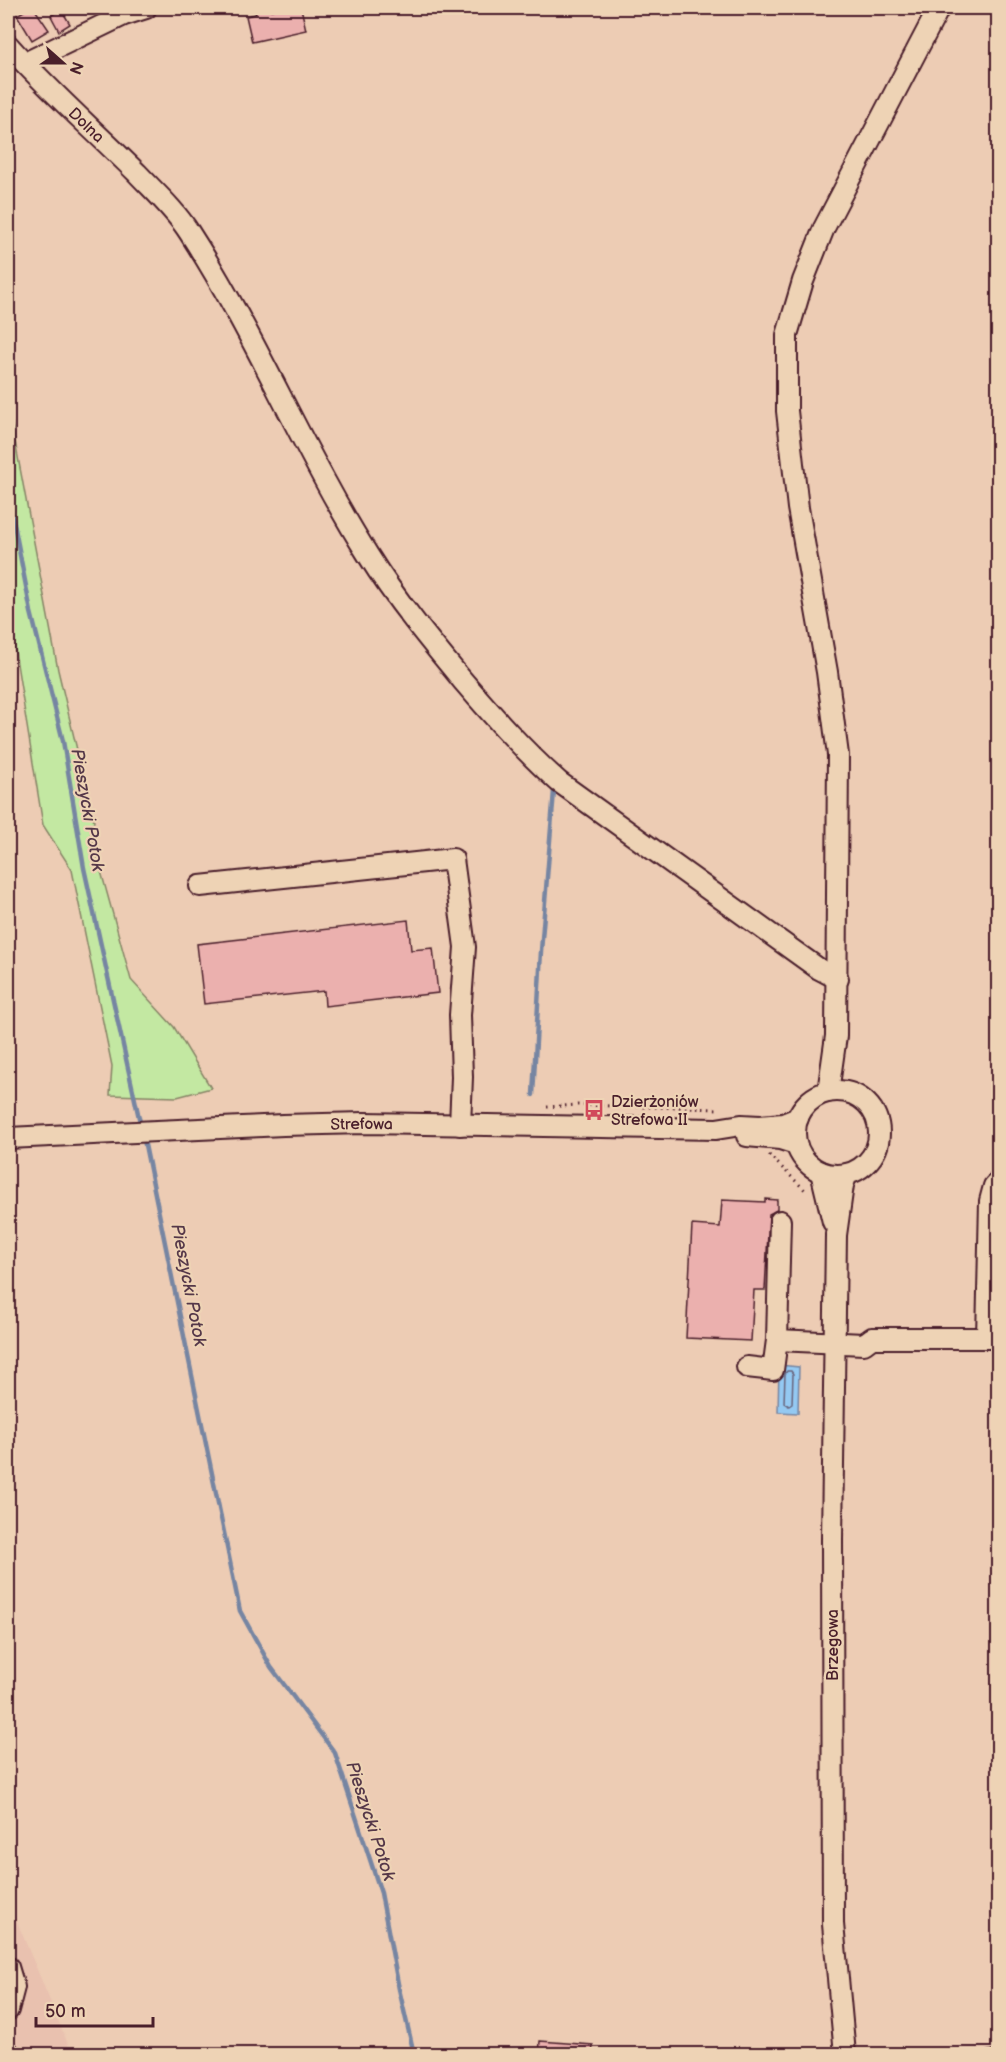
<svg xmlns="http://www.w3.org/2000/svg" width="1006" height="2062" viewBox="0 0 1006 2062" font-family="'Balsamiq Sans',sans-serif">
<rect width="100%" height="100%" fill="#edccb4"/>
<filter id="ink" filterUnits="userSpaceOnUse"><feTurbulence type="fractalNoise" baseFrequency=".0167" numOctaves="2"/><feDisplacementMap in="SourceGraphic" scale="12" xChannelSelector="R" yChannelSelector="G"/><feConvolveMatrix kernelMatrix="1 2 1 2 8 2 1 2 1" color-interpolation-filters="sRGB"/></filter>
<g filter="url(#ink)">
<!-- built -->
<path fill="#e9c1af" d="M8,1900L46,1991L72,2054H8Z"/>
<!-- green -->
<path fill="#c3e8a2" stroke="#868466" stroke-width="1.5" d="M8,404L58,670L94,821L91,835L131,980L174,1027L211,1088L177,1097L110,1095L112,1066L72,870L43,825L8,608Z"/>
<!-- water -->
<path fill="#94c9f2" stroke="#7685a2" stroke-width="1.5" d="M779,1365L799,1367L798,1413L778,1412Z"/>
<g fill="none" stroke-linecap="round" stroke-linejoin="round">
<!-- shore -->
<path stroke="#68637b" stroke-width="1.5" d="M787,1371H791L793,1374L792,1404L789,1406L784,1403L785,1374Z"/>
<!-- stream -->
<path stroke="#7685a2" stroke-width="4.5" d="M8,493L31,612L63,741L84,868L141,1127
M533,1095L541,951L554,791
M143,1135L240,1611L271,1667L335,1753L381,1893L399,1989L414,2054"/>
</g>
<!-- building -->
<path fill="#ebb0ae" stroke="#4a1f2b" stroke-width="1.5" d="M29,8H34L49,30L32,40L17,15Z
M254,8H270L271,10L283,8H301L306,30L252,42L246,16L256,14Z
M61,9L70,24L59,31L51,16Z
M408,920L411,950L433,948L438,993L325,1006L324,991L204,1004L197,944Z
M765,1199L777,1200V1210L769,1214L765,1290H754L751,1341L686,1338L692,1225L720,1227L722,1200L765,1202Z
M540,2041L593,2045L592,2055H539Z"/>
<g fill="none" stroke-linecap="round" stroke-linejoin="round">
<defs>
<g id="minor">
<path id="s1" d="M8,45C48,90 94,130 137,173C155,192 175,210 189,232C256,335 302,450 368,555C396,600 429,640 463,681C494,717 524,751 559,782L819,969L838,979"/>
<path d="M25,63L124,15L146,8"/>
<path d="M200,886L453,859L465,947L460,1015L462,1077L460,1125"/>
<circle cx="837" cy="1133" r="42"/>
<path d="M828,1092L836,1036L838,755L827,672L798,508L787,411V335L803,281L824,228L939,8"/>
<path d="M747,1136L780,1139L796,1144"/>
<path id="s2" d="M8,1138L283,1125L364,1123L716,1129L741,1125L760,1126L783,1124L798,1118"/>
<path d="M821,1172L833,1222"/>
<path d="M780,1221L777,1340L864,1344L872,1338H998"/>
<path d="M987,1338L990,1201L994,1186L998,1182"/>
<path d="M747,1367L773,1370L777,1340"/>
<path d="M8,1967L14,1987L8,2010"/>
<path d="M8,2052V2054"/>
<path d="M845,2054L833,1924L832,1540L836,1235L843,1185L847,1174"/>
</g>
</defs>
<!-- minor casing -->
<use href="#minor" stroke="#4a1f2b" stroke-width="24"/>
<!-- path -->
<path stroke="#4a1f2b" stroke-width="3" stroke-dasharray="1.5 4.5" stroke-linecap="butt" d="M547,1107L577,1105L720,1109
M769,1155L807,1192"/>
<!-- minor -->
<use href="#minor" stroke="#eed3b5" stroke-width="20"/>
<!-- rail -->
<path stroke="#4a1f2b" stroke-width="4.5" d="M984,2054L998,2050"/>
</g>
</g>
<!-- icons -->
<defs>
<symbol id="bus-bare" viewBox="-9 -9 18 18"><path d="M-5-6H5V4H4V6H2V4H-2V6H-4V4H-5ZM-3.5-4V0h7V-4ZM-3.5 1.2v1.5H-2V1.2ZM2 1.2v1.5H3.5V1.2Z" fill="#d1495b" stroke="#eed3b5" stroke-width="2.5" paint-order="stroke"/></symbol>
</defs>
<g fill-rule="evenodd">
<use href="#bus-bare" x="579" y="1095" width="30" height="30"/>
</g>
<g text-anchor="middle" stroke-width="4.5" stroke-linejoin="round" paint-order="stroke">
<!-- street labels -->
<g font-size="16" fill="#4a1f2b" stroke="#eed3b5">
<text dy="6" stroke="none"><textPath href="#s1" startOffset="112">Dolna</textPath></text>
<text dy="6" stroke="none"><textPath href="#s2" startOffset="354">Strefowa</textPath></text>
<text transform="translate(832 1645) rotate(-90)" y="6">Brzegowa</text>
</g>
<!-- poi labels -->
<g font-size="16" fill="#4a1f2b" stroke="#eed3b5" text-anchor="start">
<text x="611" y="1107">Dzierżoniów<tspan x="611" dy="18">Strefowa II</tspan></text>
</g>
<!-- water labels -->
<g font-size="18" font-style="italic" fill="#553849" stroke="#eed3b5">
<text transform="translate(88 810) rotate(80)" y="6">Pieszycki Potok</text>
<text transform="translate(189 1285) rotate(79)" y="6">Pieszycki Potok</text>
<text transform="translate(371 1821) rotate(72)" y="6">Pieszycki Potok</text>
</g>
</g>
<!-- margin -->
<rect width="1006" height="2062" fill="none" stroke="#eed3b5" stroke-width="30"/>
<rect x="15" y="15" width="976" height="2032" fill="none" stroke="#4a1f2b" stroke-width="2" filter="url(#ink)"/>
<!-- north arrow -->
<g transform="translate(63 63) rotate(111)" stroke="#eed3b5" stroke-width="4.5" paint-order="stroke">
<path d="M0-4.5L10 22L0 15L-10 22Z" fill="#4a1f2b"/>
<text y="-9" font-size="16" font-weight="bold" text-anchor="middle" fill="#4a1f2b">N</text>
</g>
<!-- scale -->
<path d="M36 2017v9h117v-9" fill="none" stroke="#4a1f2b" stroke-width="3"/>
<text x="45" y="2017" font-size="18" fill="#4a1f2b" stroke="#eed3b5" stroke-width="4.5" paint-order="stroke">50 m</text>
</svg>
